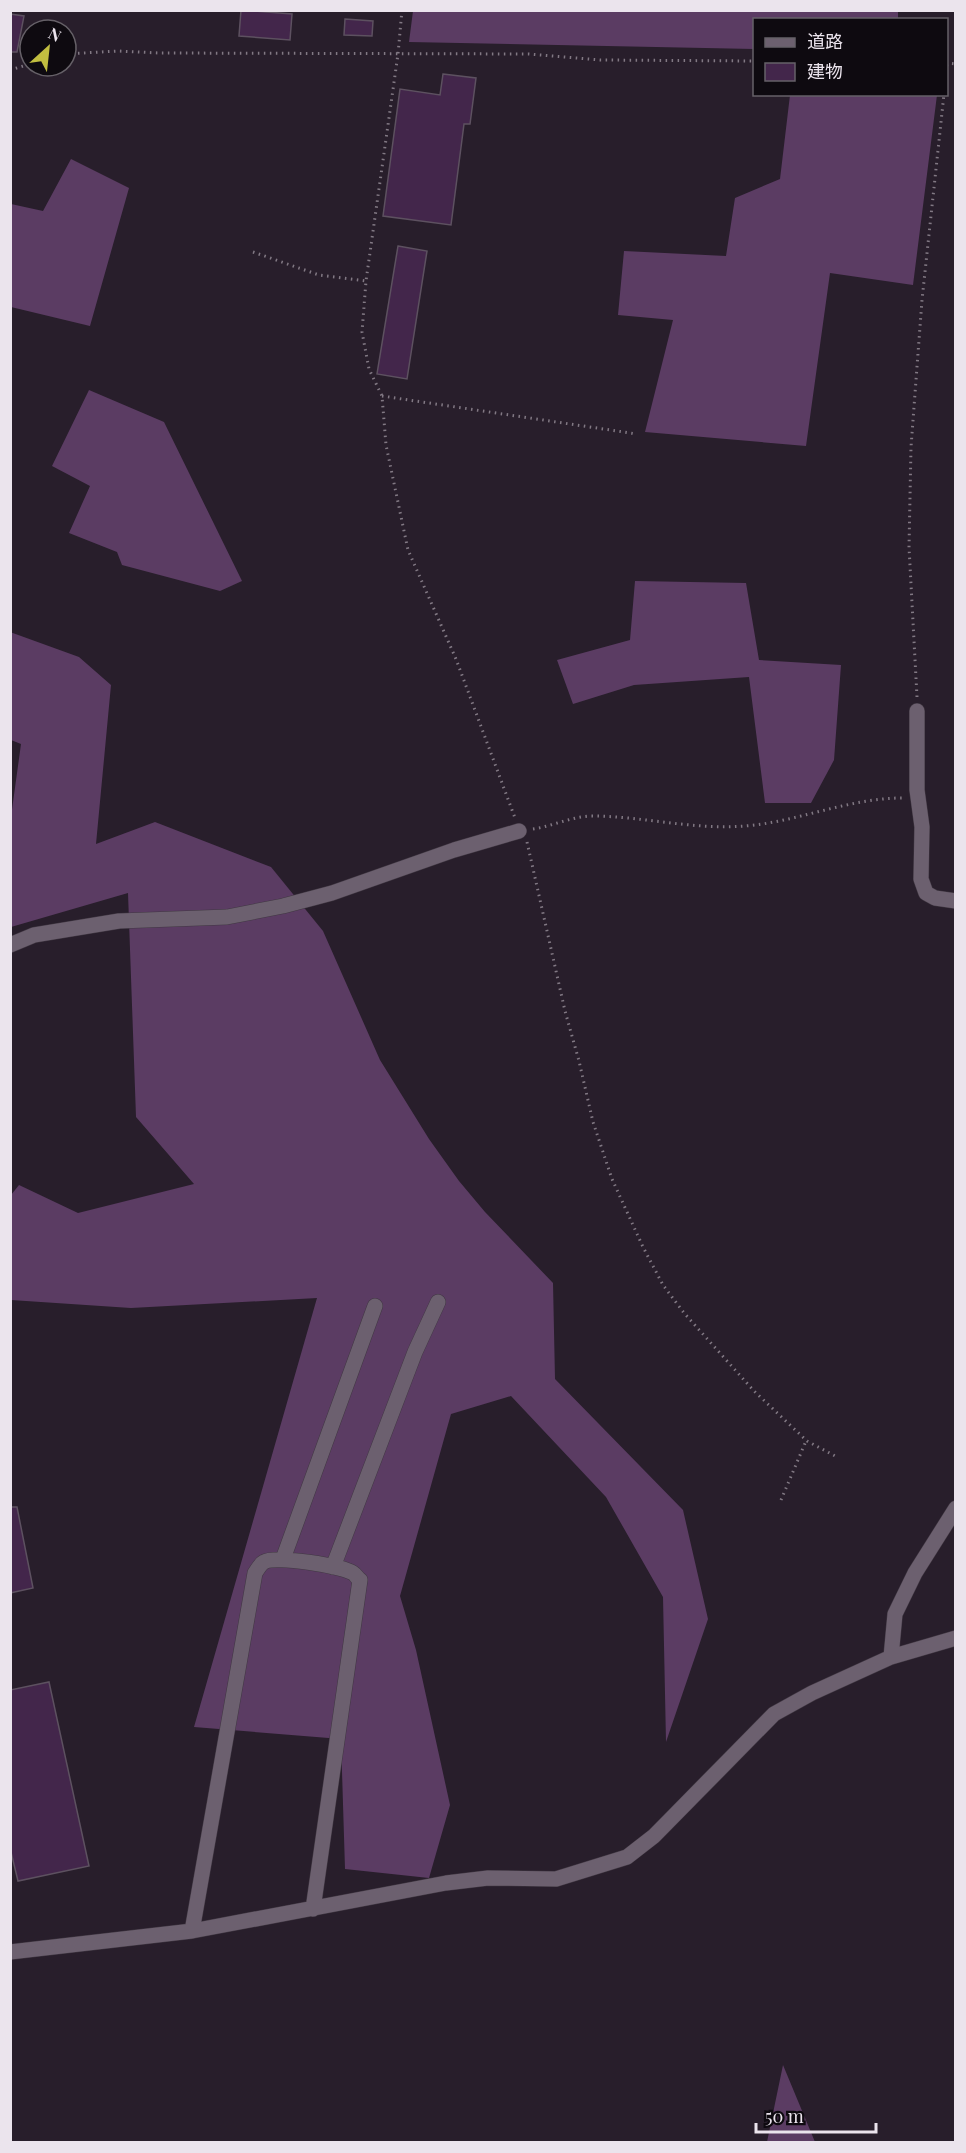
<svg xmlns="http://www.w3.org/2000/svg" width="966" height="2153" viewBox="0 0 966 2153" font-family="'Playfair Display','Noto Sans JP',serif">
<rect width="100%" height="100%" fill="#281e2b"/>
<!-- forest -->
<path fill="#5b3c63" d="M413,11L898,10V19L754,20V49L409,42Z
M790,95H937L913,285L830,273L806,446L645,432L673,320L618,315L624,251L726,256L735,198L780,179Z
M71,159L129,188L90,326L11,307V204L43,211Z
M89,390L164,422L242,581L220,591L122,565L117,552L69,533L90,486L52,466Z
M635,581L746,583L759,660L841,665L834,760L811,803H765L749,677L634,685L573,704L557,660L630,640Z
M10,632L79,657L111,685L96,844L155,822L271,867L323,931L380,1060L429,1139L459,1181L485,1212L553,1283L555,1379L683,1510L708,1619L666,1742L663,1597L606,1497L511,1396L451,1414L400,1596L416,1650L450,1805L429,1878L345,1869L341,1739L194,1727L317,1298L131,1308L11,1300V1195L19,1185L78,1213L194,1184L136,1117L128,893L11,927L10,824L21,744L11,740Z
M783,2065L815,2142H767Z"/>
<!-- building -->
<path fill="#43264b" stroke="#5d5160" stroke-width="1.5" d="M241,10L292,14L290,40L239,36Z
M10,14L24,16L17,52H10Z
M345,19L373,21L372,36L344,35Z
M443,74L476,78L470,124H464L451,225L383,216L400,89L440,95Z
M398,246L427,251L407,379L377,374Z
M10,1507H17L33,1588L10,1593Z
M49,1682L89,1866L18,1881L10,1848V1690Z"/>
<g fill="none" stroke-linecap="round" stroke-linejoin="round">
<defs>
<path id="street" d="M917,711V790L922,827L921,879L926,893L935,898L956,901
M10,945L34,935L119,921L227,917L283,906L332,893L454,850L519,831
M283,1559L375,1306
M333,1567L415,1352L438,1302
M891,1657L895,1614L915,1573L956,1508
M192,1931L255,1573C258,1569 260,1564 264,1562C275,1555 342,1566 353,1573C356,1575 357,1578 360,1580L313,1909
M10,1952L192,1931L446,1883L488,1878L556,1879L627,1857L654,1836L774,1714L812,1693L891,1657L956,1638"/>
</defs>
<!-- street casing -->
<use href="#street" stroke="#413843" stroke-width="16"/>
<!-- path -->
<path stroke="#827984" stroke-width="3" stroke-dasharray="1.5 4.5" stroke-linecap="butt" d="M402,10L398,54L366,281L362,332L369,369L382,396L386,445L408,550L456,659L515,818
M66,54L118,51L159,53L528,54L601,60L754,61
M946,63L956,64
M10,70L30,64
M946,72L947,63
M253,252L319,275L366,281
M382,396L637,434
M917,697L909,547L911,447L922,300L944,94
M533,829C553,826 570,817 591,816C646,816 698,832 755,825C804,819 852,798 902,798
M527,842L565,1011L579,1061L593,1122L612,1179L643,1247L663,1285L684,1313L754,1391L807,1441L837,1457
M781,1500L806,1441"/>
<!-- street -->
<use href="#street" stroke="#6c606f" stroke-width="15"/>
</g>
<!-- border -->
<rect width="966" height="2153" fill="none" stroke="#ebe4ed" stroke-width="24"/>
<!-- legend -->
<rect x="753" y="18" width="195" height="78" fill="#0e0a10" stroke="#666168" stroke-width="1.5"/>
<rect x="765" y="38" width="30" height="9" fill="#6c606f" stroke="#666168" stroke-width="1.5"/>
<text x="807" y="48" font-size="18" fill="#ebe4ed">道路</text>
<rect x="765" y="63" width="30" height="18" fill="#43264b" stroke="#666168" stroke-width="1.5"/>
<text x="807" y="78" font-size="18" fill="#ebe4ed">建物</text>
<!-- north arrow -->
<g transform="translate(48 48) rotate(27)"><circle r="28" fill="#0e0a10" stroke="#666168" stroke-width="1.5"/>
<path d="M0-4.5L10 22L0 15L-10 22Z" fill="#c1be40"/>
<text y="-9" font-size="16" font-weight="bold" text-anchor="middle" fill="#ebe4ed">N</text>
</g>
<!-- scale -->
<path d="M756 2123v9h120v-9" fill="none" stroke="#ebe4ed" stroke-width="3"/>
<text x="765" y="2123" font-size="18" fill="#ebe4ed" stroke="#0e0a10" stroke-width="4.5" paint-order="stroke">50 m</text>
</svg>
